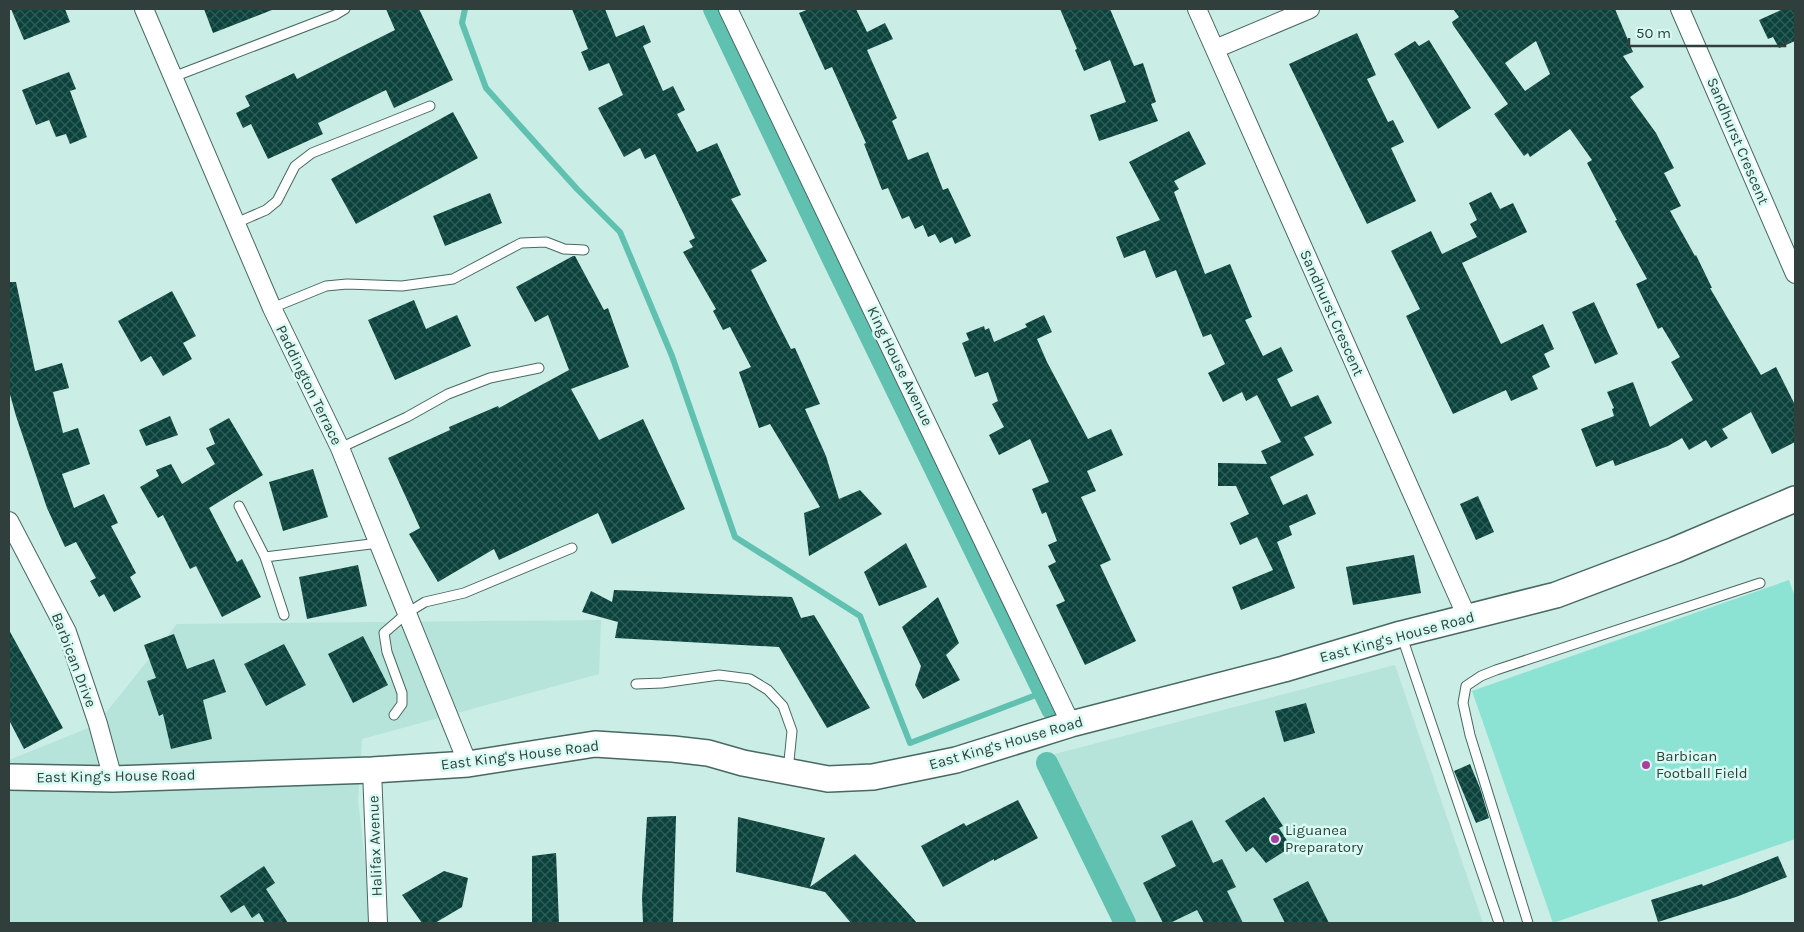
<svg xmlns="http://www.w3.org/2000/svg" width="1804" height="932" viewBox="0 0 1804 932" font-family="Karla,sans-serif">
<defs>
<pattern id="building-cross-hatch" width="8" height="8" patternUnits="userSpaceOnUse" patternTransform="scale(1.25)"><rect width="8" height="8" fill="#0b433c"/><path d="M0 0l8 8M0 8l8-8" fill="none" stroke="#2f5d57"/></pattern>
</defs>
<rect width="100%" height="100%" fill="#caede6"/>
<!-- built -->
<path fill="#b6e3da" d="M601,620L599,674L362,739L358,800L372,923H9V760L96,725L177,624Z
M1395,665L1483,923H1137L1055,754Z"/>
<!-- garden -->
<path fill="#8ce2d3" d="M1789,580L1795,597V839L1553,923L1472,691Z"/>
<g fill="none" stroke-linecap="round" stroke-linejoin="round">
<!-- stream -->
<path stroke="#60c1b1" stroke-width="6" d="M465,9L462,23L486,88L577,189L620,232L672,356L735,537L860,616L910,743L1044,692"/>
<!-- canal -->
<path stroke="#60c1b1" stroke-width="22" d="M714,9L831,255L1052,709
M1047,763L1125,923"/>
</g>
<!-- building -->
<path fill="url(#building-cross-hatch)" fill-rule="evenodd" d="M11,9H65L70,22L24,40Z
M204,9H272V10L213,33Z
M386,9H419L453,80L394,108L386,90L318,123L323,134L268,159L251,124L243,128L236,113L250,106L245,96L294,73L297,79L395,30Z
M572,9H605L616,37L644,25L651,42L643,46L663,91L673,86L685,110L677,114L697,152L717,143L741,195L731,199L767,261L751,270L791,349L795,348L820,404L805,409L826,456L839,499L860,490L882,514L809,556L804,513L820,507L770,424L759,428L739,372L751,367L730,327L723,330L713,311L716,309L683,252L693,247L689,241L695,238L655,154L645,159L640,148L624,157L598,108L623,95L609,63L589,71L581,52L588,49Z
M809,9H856L867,32L885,23L893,39L867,50L897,118L892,121L908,160L928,152L943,190L948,188L971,236L955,244L952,237L940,243L935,234L928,237L923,225L915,229L909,216L902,219L888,188L882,190L864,144L866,143L832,67L825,70L799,13Z
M1060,9H1110L1134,66L1143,63L1156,102L1151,104L1158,121L1099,141L1090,115L1126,102L1110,60L1084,71L1075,50L1077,49Z
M1453,9H1615L1633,52L1623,56L1644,87L1630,97L1656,133L1674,168L1664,173L1681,206L1670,211L1695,256L1696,255L1712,288H1710L1761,375L1776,367L1795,405V442L1772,454L1751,412L1722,429L1728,438L1711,448L1706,440L1689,450L1682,438L1668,446L1615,466L1613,460L1596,467L1581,429L1614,416L1612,409L1614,408L1607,392L1633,382L1650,427L1693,400L1671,362L1680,357L1662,327L1658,329L1636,284L1647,279L1615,221L1617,220L1587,163L1592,160L1570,129L1530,157L1528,153L1524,156L1494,114L1508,104L1453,25L1452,22L1459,17ZM1536,41L1550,74L1525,91L1505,63Z
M1783,9H1795V41L1779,48L1773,37L1768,39L1759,20Z
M1357,33L1376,75L1367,79L1388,122L1393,120L1404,142L1391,148L1416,201L1367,224L1289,64Z
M1429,40L1471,108L1438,129L1394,54L1415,41L1419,46Z
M69,72L76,89L70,91L87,137L70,144L66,134L56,137L49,120L36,125L22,90Z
M453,112L478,158L356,224L331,179Z
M1189,131L1206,164L1174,181L1179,189L1174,192L1205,274L1230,264L1252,317L1245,320L1263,356L1281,347L1293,371L1277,379L1291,407L1318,395L1332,423L1304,437L1314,455L1270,477L1283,505L1307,494L1316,514L1289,526L1292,535L1277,542L1295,588L1241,610L1232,587L1273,570L1257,537L1240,545L1230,523L1249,514L1236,486H1218V463L1267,464L1261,451L1281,442L1257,395L1246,401L1242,392L1223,402L1208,373L1225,364L1211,334L1203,337L1176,270L1156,278L1145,250L1124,258L1116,237L1160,220L1129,162Z
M1491,192L1500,209L1513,203L1527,232L1462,263L1501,344L1543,324L1554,349L1544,354L1550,367L1532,376L1538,389L1511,401L1506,390L1453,414L1406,316L1420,309L1391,251L1431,231L1442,254L1477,237L1470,224L1477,220L1469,203Z
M490,193L502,223L445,246L433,216Z
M573,256H575L604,310L608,308L629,367L571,389L599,440L643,419L685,509L612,544L598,513L499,560L494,549L438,582L409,534L420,528L388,458L450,430L449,427L498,406L499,408L569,370L548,315L535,322L516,287Z
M9,282H16L35,371L62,363L69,388L53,392L63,433L78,428L90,464L62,474L74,508L104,494L118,523L111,526L136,573L130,577L141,597L114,612L104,594L99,597L90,581L96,578L76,542L65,547L47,508L16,416L9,391Z
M172,291L196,336L183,343L192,359L163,376L151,356L141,362L118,321Z
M414,300L426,329L457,315L471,346L395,380L368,320Z
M1594,302L1618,354L1595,364L1572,312Z
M1044,315L1052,332L1037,339L1047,362L1088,439L1111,429L1123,455L1087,471L1096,491L1081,497L1111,560L1100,565L1136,641L1085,665L1056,605L1065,601L1048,566L1056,562L1048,545L1057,541L1046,512L1042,514L1032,489L1049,482L1030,439L999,455L989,435L1004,427L992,404L998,401L988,372L975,377L962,343L969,340L966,333L984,326L985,330L989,328L994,342L1027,327L1025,324Z
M170,416L178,435L146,446L139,430Z
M229,418L263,475L209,508L237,562L242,559L261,597L222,617L196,566L190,569L163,515L158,518L140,487L159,476L156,470L171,464L182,484L215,464L206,448L215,444L209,429Z
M313,469L328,517L283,531L269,482Z
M1478,496L1494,532L1476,540L1460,504Z
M906,543L927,587L879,606L864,572Z
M1414,555L1421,593L1353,605L1346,567Z
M358,565L367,606L307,619L299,577Z
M614,590L792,597L801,618L814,615L870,708L827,728L779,647L615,638L618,622L582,612L591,591L612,602Z
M938,597L959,643L946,655L960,680L923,699L915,685L921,666L902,627Z
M9,630L63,728L24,749L9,720Z
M174,634L187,669L214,659L226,692L203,700L212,739L171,749L163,714L159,716L147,681L156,678L144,645Z
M363,636L388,685L353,703L328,654Z
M284,644L306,685L266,706L244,664Z
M1306,703L1315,733L1284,742L1275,711Z
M1470,764L1480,788L1489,818L1476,823L1454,771Z
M1264,797L1283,826L1279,828L1291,847L1266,863L1253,847L1246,852L1225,821Z
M1018,800L1038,838L994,861V859L943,887L921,846L964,823L966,826Z
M676,816L673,923H643L642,898L647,817Z
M738,817L825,838L810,887L855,854L917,923H851L825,892L736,872Z
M1192,820L1213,863L1222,859L1236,887L1227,891L1243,923H1204L1197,910L1170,923H1163L1143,883L1176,866L1161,836Z
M556,853L559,923H532V856Z
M1778,856L1787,877L1736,897L1658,922L1651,900L1702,884L1703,886Z
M264,866L275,883L266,889L288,923H265L259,913L252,918L244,905L231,913L220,896Z
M444,871L468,878L462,907L435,923H422L402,895Z
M1308,881L1329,923H1285L1273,899Z"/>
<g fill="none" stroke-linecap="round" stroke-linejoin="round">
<defs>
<path id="service" d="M173,77L335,15L345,9
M236,223L266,210L277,201L295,166L312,153L430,106
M272,308L326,286L347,284L402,286L453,279L521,243L546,242L564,249L584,250
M340,448L407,417L448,394L490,378L539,368
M239,506L265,557L284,615
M265,557L379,543
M1402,637L1499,923
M636,684L662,683L719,675L750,679L768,690L783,706L792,731L788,771
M394,715L402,704V693L387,652L384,633L407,613L425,602L464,593L572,548
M1528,923L1470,735L1463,703L1466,686L1481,676L1496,670L1760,583"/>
<path id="minor" d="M144,9L272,308L340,448L468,764
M728,9L1071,724
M1197,9L1467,617
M1680,9L1795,274
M1215,49L1310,9
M9,521L67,632L98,724L113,779
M372,770L378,923"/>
<path id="secondary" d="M9,777L113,779L372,770L468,764L595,744L673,749L708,753L743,763L828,779L873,777L956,760L1071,724L1284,669L1401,634L1556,595L1675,550L1795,499"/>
</defs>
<!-- service casing -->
<use href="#service" stroke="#486862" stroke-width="11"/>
<!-- minor casing -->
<use href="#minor" stroke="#486862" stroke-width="20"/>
<!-- secondary casing -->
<use href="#secondary" stroke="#486862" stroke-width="28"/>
<!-- service -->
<use href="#service" stroke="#fff" stroke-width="9"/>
<!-- minor -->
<use href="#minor" stroke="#fff" stroke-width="18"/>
<!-- secondary -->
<use href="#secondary" stroke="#fff" stroke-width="25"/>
</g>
<!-- markers -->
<g fill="#ab3f9f" stroke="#d7fbf3" stroke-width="2">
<circle cx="1646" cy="765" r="5"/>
<circle cx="1275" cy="839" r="5"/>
</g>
<g text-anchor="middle" stroke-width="5" stroke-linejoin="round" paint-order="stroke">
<!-- street labels -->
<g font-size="15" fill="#313f3c" stroke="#d7fbf3">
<text transform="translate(1738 141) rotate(67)" y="5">Sandhurst Crescent</text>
<text transform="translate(1332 313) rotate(66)" y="5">Sandhurst Crescent</text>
<text transform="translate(900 366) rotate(64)" y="5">King House Avenue</text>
<text transform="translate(309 385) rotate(64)" y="5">Paddington Terrace</text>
<text transform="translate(1397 637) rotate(-15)" y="5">East King's House Road</text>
<text transform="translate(74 660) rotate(69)" y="5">Barbican Drive</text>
<text transform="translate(1006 743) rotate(-16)" y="5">East King's House Road</text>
<text transform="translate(520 755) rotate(-7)" y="5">East King's House Road</text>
<text transform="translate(116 776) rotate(-1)" y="5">East King's House Road</text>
<text transform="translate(375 846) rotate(-92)" y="5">Halifax Avenue</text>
</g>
<!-- poi labels -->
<g font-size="15" fill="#313f3c" stroke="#d7fbf3" text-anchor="start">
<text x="1656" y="761">Barbican<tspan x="1656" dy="17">Football Field</tspan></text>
<text x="1285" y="835">Liguanea<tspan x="1285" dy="17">Preparatory</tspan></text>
</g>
</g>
<!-- border -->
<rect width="1804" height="932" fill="none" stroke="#313f3c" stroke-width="20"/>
<!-- scale -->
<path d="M1629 38v8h156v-8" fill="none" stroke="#313f3c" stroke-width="2.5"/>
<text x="1636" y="38" font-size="15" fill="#313f3c" stroke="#d7fbf3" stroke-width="4" paint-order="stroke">50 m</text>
</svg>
